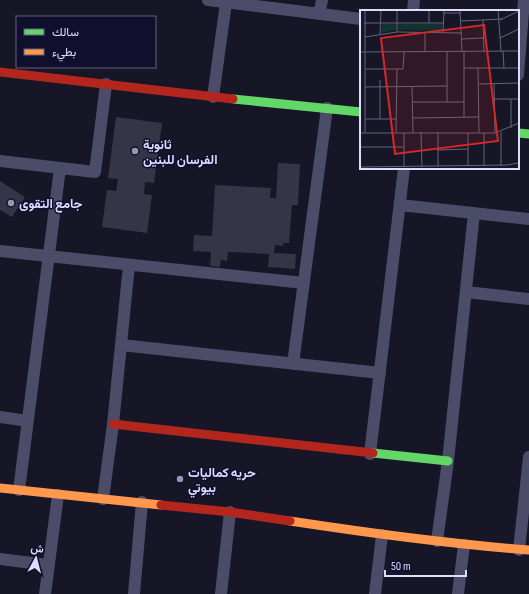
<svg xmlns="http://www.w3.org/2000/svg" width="529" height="594" viewBox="0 0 529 594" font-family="'Sofia Sans Condensed',Vazirmatn,sans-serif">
<rect width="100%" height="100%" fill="#161626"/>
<!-- building -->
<path fill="#353547" d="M116,117L162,123L154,183L145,182L144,194L152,195L147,233L102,227L107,190L116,191L118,179L108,178Z
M278,163L300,164L298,205H292L289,243H283V246L275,245L274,253L296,254L295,269L268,267L269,254L228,252L227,261L221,260L220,267L210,266L211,252L193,251L194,235L212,236L215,185L271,188L270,198H276Z
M0,181L25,197L12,217L0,210Z"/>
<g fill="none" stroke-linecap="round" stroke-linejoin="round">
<!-- street -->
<path stroke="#4b4c67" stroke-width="12" d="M208,0L361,19
M413,11L414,0
M319,14L322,0
M518,75L524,0
M213,97L226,3
M0,161L95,172L106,84
M400,205L529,219
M0,251L304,283
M466,292L529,299
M121,345L380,373
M293,364L327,108
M0,417L28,421
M370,454L404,168
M19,490L60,168
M103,499L113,424L129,265
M437,541L448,461L474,213
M519,550L529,457
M0,559L48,565
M45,594L58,495
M134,594L142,502
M221,594L230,512
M375,594L382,535
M458,594L464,545"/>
<!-- fast -->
<path stroke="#63d668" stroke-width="9" d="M233,99L361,112
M518,133L529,134
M373,453L448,461"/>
<!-- slow -->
<path stroke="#ff974d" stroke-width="9" d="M0,488L161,505
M290,521C369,533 449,544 529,550"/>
<!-- jam -->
<path stroke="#b3261e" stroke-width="9" d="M0,72L233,99
M113,424L373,453
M161,505L230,512L290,521"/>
</g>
<!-- markers -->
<g fill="#9697b3" stroke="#100f2d" stroke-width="1.5">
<circle cx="135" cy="151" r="4"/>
<circle cx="11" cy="203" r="4"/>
<circle cx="180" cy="479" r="4"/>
</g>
<g text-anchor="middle" stroke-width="3" stroke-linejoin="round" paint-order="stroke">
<!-- poi labels -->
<g font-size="13" font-weight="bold" fill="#dbdcff" stroke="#100f2d" text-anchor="start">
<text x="143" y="149">ثانوية<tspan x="143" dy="15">الفرسان للبنين</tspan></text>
<text x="19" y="208">جامع التقوى</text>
<text x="188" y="477">حريه كماليات<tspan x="188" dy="15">بيوتي</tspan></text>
</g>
</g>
<!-- overview -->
<g transform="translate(360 10)">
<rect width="159" height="159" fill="#161626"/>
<path d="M22,14H36V20L21,23ZM38,14H82V21L38,20Z" fill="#133330"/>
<path fill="none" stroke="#65657d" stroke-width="1" d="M5,0V123M37,0V22M69,0V13M100,0L102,41M138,0L141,41M83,3H101M123,10L124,42M140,10L159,1M101,11L142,9M4,13H84M83,23L84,0M20,24L21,0M5,27L37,22L102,23M140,28L159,19M102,29L123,28M143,41L144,58M0,42L159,41M65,42V23M104,42V107M104,58H159M118,58L119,123M6,59H43L44,42M119,74L159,73M134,74L135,123M5,77L87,76M52,77L53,123M134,89H159M53,92H104M87,92V41M53,108L119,107M5,109H36M20,109V70M151,118V89M61,122L62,157M78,122V156M0,123H135L159,113M36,123L37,59M44,123V157M108,123V156M0,137H44M78,140L108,139M124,156V123M141,156V122M0,157L147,155L159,153"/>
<path fill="#d62828" fill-opacity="0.15" stroke="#d62828" stroke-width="2" d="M124,15L138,131L35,144L21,28Z"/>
<rect width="159" height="159" fill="none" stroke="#dbdcff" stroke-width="2"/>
</g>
<!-- legend -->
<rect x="16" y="16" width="140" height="52" fill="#100f2d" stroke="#616181"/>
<rect x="24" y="29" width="20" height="6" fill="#63d668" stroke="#616181"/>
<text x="52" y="36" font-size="12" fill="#dbdcff">سالك</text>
<rect x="24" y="49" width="20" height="6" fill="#ff974d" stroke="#616181"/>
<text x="52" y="56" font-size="12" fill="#dbdcff">بطيء</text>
<!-- north arrow -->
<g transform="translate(36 558) rotate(7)" stroke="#100f2d" stroke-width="3" paint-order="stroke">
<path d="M0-3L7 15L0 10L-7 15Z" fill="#dbdcff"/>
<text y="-6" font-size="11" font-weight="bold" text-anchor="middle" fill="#dbdcff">ش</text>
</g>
<!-- scale -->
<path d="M385 570v6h81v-6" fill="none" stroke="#dbdcff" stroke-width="2"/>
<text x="391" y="570" font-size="12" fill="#dbdcff" stroke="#100f2d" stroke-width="3" paint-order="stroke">50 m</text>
</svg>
